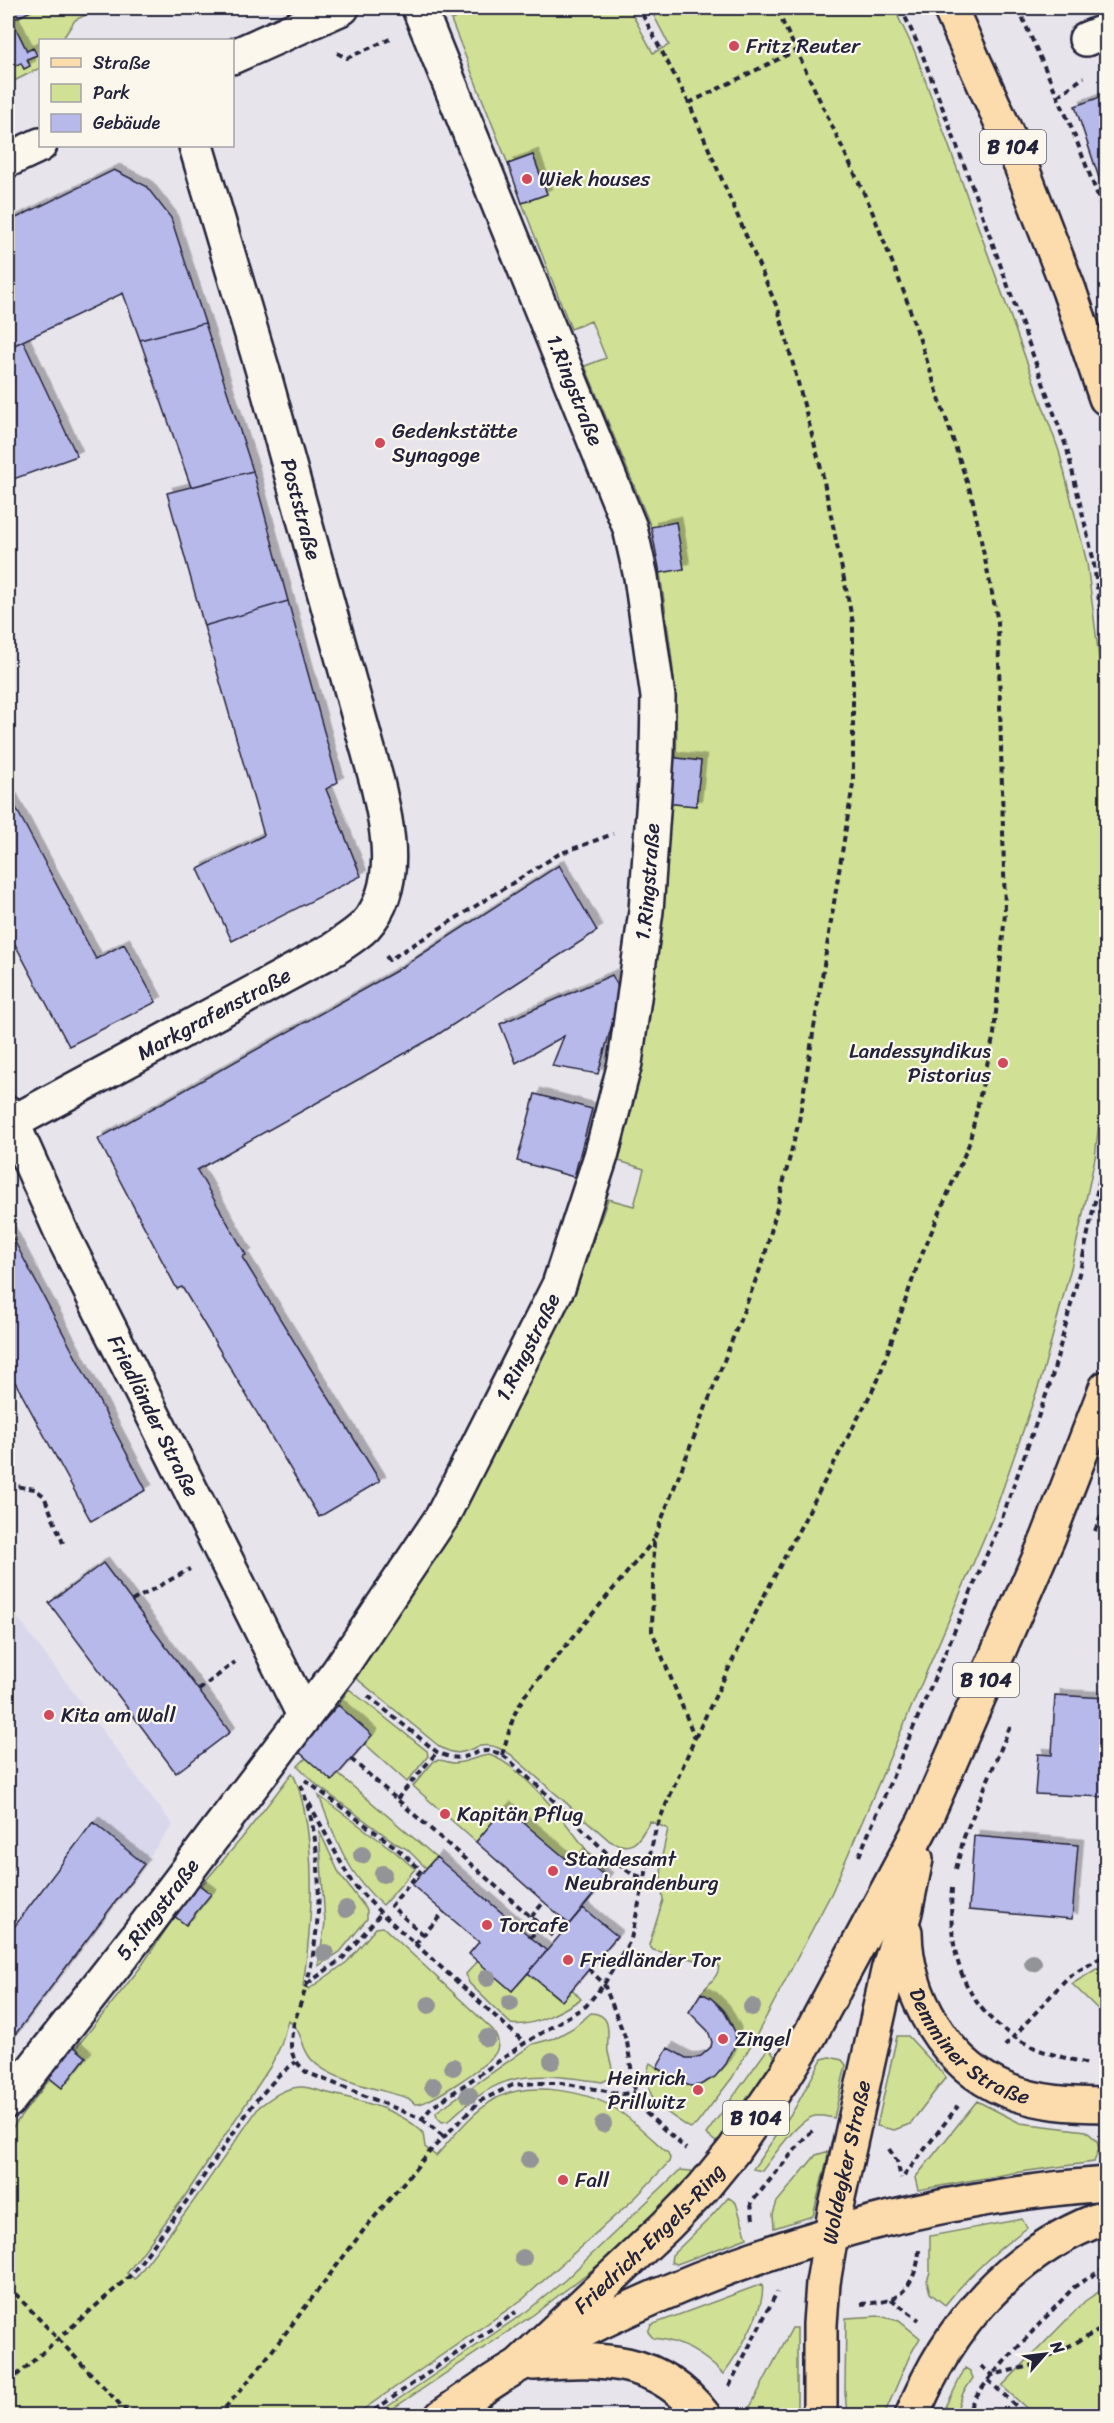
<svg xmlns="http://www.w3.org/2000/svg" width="1114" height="2423" viewBox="0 0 1114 2423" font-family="Sriracha,sans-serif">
<defs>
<filter id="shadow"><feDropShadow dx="5.5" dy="-5.5" stdDeviation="0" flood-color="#0004"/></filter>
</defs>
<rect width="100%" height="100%" fill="#e7e4ec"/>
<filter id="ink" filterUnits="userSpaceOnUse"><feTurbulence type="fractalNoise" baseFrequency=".0167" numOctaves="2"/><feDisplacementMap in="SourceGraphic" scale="12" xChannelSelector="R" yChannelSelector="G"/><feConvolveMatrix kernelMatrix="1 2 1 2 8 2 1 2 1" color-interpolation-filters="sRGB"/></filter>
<g filter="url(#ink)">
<!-- built -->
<path fill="#d9d7ec" d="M8,1605L173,1825L8,2044Z"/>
<!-- green -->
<path fill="#d0e195" stroke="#798268" stroke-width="1.5" d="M37,8H100L75,20L62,40H40V68L8,84V69L21,63L24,69L30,66L27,59L37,55L27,51L12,20Z
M480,8L519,9L522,8H629L653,53L669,45L650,8H894L915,52L1059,451L1087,563L1106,713V1056L1095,1158L1072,1264L1041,1379L993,1517L832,1892L755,2038L732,2078L696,2125L690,2128C672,2115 649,2106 648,2081C648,2075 647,2069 650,2063C662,2071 675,2083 690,2085C702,2087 711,2081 719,2072C745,2043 736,2010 701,1993C710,1982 725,1972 716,1958H708L704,1962L653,1950L649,1945L663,1900L661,1883L662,1856L668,1829L650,1821C638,1841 634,1853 610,1841L510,1754C504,1751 498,1747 492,1746C470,1742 466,1762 440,1747L356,1678L455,1526L576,1290L608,1199L634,1206L644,1169L619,1161L641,1067L661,914L672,804L696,806L701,761L676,758C679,696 669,635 660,573L684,569L676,523L651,527L585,366L606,358L591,321L571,329L522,203L547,194L533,155L508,164L451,20Z
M349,1689L427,1751L428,1756L407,1782L364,1743L338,1705Z
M489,1755C527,1766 583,1845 607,1878L578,1855L571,1863L505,1808L476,1842L413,1786L434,1761C442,1758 447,1763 454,1763C466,1763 477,1756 489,1755Z
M306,1758L338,1774L436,1857L426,1868L407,1849L397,1844L318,1786L298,1766Z
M292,1773C299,1783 301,1797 304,1809C316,1868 311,1927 303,1986L309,1989L347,1962L376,1928L383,1927L493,2030C498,2037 500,2044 496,2052C490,2064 427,2106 415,2104L408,2098C380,2089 330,2081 311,2059C299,2044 305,2034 288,2020L281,2045L270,2067L185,2196L127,2273L135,2279L193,2202L259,2107C271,2098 285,2087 301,2087C310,2087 320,2091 328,2093C358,2100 402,2110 423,2133L425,2147L436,2156C454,2136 471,2113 495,2099C528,2080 590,2091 619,2111C636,2123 652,2139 668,2153L670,2158L669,2162L637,2196L523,2299L355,2415L8,2416V2133L50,2079L62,2088L86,2057L76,2048L140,1968L175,1916L186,1925L210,1895L201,1886L242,1838Z
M319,1796L393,1850L415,1869L383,1905C348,1876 334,1836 319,1796Z
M319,1830L340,1875L367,1910V1919L340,1952L318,1966L325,1923Z
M478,1961L512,1991L528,1973L561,2001L572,1989L581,1999C564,2010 532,2028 511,2024L469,1983L466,1974Z
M1106,1963V2017L1072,1984Z
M591,2013C615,2014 606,2038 608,2052C610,2061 613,2068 613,2077L602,2082C530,2072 503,2069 448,2121L442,2122L437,2117L436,2112L533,2044L555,2038L573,2028Z
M897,2036H908L946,2077L910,2124L894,2130L877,2126Z
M769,2047L774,2055L775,2067L721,2146L706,2134Z
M830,2057L842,2060L846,2065L834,2118C828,2117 821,2115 815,2116C798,2119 773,2157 762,2171L753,2169L795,2108L822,2059Z
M977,2101L1020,2123L1086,2131L1097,2141L1099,2149L1094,2162L1013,2173L918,2190L915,2178Z
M829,2151L813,2216L774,2228L773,2214L777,2202L816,2155Z
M680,2170L691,2171L698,2177L657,2220L533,2315L383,2415L374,2416L527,2311L565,2280Z
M728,2197L736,2203L747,2238L677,2264L671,2262L672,2255L707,2221Z
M1022,2219L1027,2228C996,2250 969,2275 945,2305L930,2293L927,2281L930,2272V2236Z
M762,2284C767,2306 737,2356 723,2374C703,2354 682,2341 653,2338L648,2332L651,2325Z
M1106,2287V2415H1034L1002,2386L1085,2301Z
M880,2316L899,2321L920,2338L910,2355L884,2415H847L845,2392L846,2318Z
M792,2328H797V2415H751L749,2409Z
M965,2368L970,2371L973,2378L963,2393L955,2415H942Z"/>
<!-- building -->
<path fill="#b8b9eb" stroke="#22223b" stroke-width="1.5" filter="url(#shadow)" d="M8,8H37L12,20L27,51L33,48L37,55L27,59L30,66L24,69L21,63L8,69Z
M1106,95V199L1075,106Z
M533,155L547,194L522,203L508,164Z
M114,170L146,186L171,218L205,323L140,340L123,293L8,348V222Z
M205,323L253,471L191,487L140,340Z
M23,341L77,456L8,481V348Z
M253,471L288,601L204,626L167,493Z
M676,522L684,569L660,573L651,527Z
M288,601L338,782L326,789L361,876L232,941L198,869L264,835L204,626Z
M669,757L701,761L696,806L664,803Z
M8,793L96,959L124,944L156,1002L69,1046L8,931Z
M559,865L597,931L434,1037L197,1170L246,1255L242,1257L380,1481L319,1517L182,1287L177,1289L98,1139L396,971Z
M612,975L621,992L598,1074L552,1066L564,1036L516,1063L500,1024Z
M535,1094L592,1109L574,1177L517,1161Z
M8,1229L146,1490L91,1521L8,1369Z
M103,1563L230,1732L176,1773L49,1603Z
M1055,1695L1106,1698V1797L1035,1794L1038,1754L1052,1755Z
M338,1705L372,1735L332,1781L298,1751Z
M505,1807L571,1863L578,1854L607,1878L569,1924L476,1842Z
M93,1822L144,1864L8,2044V1935Z
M974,1836L1078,1845L1072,1919L969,1910Z
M436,1857L547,1951L512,1991L469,1954L479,1942L412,1885Z
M190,1878L211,1894L186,1925L165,1909Z
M583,1908L617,1936L562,2001L528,1973Z
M701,1993L711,1998L724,2011L735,2032L736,2043L726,2064L715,2077L700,2085L691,2086L681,2083L657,2068L668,2048L686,2058H693L701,2056L711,2047L712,2042L708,2031L689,2012Z
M66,2040L86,2057L62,2088L41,2071Z"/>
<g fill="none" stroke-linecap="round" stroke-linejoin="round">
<defs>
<g id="minor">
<path d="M1086,39L1106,31"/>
<path d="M232,57L342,8"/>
<path d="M8,160L40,145"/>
<path id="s1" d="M8,1113L64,1238L304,1715"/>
<path id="s2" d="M8,1125L334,949C344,942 356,935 365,926C401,887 388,829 377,782L262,368L196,146"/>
<path id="s3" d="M8,2101L146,1925L338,1672L442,1517L559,1285L601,1156L625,1063L646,911L657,754L658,697L641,577L630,528L419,8"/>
</g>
<g id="major">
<path d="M950,8L1021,166L1069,290L1106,398"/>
<path id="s4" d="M905,1932C906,1995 945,2065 1006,2090C1038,2103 1073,2105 1106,2105"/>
<path d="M534,2363C602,2358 658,2356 704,2416"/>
<path id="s5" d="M520,2364L666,2226L702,2189L733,2151L786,2074L810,2035L924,1822L1048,1538L1106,1388"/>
<path d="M442,2416C468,2398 494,2379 521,2364C699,2263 903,2199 1106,2184"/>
<path id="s6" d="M820,2416V2324L823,2283L835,2211L888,1971L905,1912L916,1859"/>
<path d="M912,2416C948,2325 1013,2250 1106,2217"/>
</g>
</defs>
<!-- minor casing -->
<use href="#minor" stroke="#22223b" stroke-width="38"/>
<!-- major casing -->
<use href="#major" stroke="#22223b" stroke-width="38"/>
<!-- path -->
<path stroke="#22223b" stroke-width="4" stroke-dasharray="6 4.5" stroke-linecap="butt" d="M901,8L921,51L966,170L1067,449L1093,558L1106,651
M1018,8L1070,124L1098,196L1106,232
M337,53L347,58L390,39
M1058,96L1084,77
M689,103L797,50
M386,956L389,960L559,854L613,834
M8,1485L35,1489L44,1496L63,1543
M1095,1531L1106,1502
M132,1601L190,1569
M199,1690L235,1662
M368,1696L437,1752C469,1768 472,1744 498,1753C508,1757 516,1767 524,1774C557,1802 587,1834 618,1864L632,1874L644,1878
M695,1738L763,1598L878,1380L919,1261L969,1144L994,1034L1005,913L998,622L972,497L905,295L870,206L776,8
M502,1755L514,1715L525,1695L654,1540
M351,1759L556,1939
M305,1780L394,1846L421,1870L391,1906L424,1935
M301,1785C324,1847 323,1919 307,1983C302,2004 291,2022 291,2045C291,2057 298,2064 306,2072L422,2119L431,2108L525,2043L586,2006L604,1984L631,1939L656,1828L695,1738L652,1631L654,1539L764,1259L799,1121L853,784V623L822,472L779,312L689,103L639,8
M397,1799L437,1752
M309,1803L352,1883L381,1913L525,2043
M859,1856L1001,1521L1051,1381L1081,1266L1104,1159L1106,1133
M956,1869L964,1837L1012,1722
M952,1888C947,1959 966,2017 1035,2048C1051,2055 1071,2059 1088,2064
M531,1917L544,1902
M530,1938L541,1925
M415,1944L444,1912
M589,1969L604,1984L627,2042L635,2092L646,2113L686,2149
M307,1984L343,1958L381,1913
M1005,2046L1068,1977L1102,1957L1106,1951
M422,2119L443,2136
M889,2149L897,2161L901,2178
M904,2176L958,2106
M753,2219L751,2203L807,2135L814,2130
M8,2286L131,2416
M891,2299L919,2320
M861,2304C870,2303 880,2303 889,2300C909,2293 919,2269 919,2249
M981,2366L992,2375L1030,2366L1106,2327
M988,2380L1027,2416
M8,2383L131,2275L188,2199L254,2103L279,2075L296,2062
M729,2386L777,2292
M218,2416L256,2372L366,2227L432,2149L480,2101L513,2085L536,2083H561L623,2094L635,2092
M366,2416L516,2312
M966,2416L974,2399L992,2375L1074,2287L1106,2267"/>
<!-- minor -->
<use href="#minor" stroke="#fbf7ec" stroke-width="33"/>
<!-- major -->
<use href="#major" stroke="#fcdcac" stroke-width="33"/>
</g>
<!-- trees -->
<g fill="#939497">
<circle cx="362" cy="1855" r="9"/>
<circle cx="383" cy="1874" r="9"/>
<circle cx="346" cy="1909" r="9"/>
<circle cx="325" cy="1953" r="9"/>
<circle cx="1033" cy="1963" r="9"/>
<circle cx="487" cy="1978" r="9"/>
<circle cx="510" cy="2003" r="9"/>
<circle cx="429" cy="2005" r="9"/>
<circle cx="752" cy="2007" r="9"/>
<circle cx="487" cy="2038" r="9"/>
<circle cx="552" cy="2061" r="9"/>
<circle cx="453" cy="2067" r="9"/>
<circle cx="433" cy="2086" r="9"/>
<circle cx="469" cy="2095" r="9"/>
<circle cx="603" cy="2124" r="9"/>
<circle cx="529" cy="2160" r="9"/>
<circle cx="523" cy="2258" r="9"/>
</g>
</g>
<!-- markers -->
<g fill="#d1495b" stroke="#fbf7ec" stroke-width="2">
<circle cx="734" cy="46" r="6"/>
<circle cx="527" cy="179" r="6"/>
<circle cx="380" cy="443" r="6"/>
<circle cx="1003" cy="1063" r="6"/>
<circle cx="49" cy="1715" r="6"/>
<circle cx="445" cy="1814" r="6"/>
<circle cx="553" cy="1871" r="6"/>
<circle cx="487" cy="1925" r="6"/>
<circle cx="568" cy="1960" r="6"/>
<circle cx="723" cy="2039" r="6"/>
<circle cx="698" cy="2090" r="6"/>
<circle cx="563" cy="2180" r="6"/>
</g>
<g text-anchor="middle" stroke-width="4.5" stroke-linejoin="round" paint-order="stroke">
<!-- shield labels -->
<g fill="#fbf7ec" stroke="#636270" stroke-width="1.5">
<rect x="980" y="130" width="66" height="34" rx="4.5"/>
<rect x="953" y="1663" width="66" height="34" rx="4.5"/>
<rect x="723" y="2101" width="66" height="34" rx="4.5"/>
</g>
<g font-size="20" font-weight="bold" fill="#22223b">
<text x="1013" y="154">B 104</text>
<text x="986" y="1687">B 104</text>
<text x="756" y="2125">B 104</text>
</g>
<!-- poi labels -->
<g font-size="21" fill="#22223b" stroke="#fbf7ec" text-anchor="start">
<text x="746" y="53">Fritz Reuter</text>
<text x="539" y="186">Wiek houses</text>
<text x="392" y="438">Gedenkstätte<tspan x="392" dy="24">Synagoge</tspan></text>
<text x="991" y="1058" text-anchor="end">Landessyndikus<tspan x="991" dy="24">Pistorius</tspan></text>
<text x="61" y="1722">Kita am Wall</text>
<text x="457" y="1821">Kapitän Pflug</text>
<text x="565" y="1866">Standesamt<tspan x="565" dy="24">Neubrandenburg</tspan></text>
<text x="499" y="1932">Torcafe</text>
<text x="580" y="1967">Friedländer Tor</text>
<text x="735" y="2046">Zingel</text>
<text x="686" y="2085" text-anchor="end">Heinrich<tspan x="686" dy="24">Prillwitz</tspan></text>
<text x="575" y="2187">Fall</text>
</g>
<!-- street labels -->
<g font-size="21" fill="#22223b" stroke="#fbf7ec">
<text transform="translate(575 390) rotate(68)" y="7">1.Ringstraße</text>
<text transform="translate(301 509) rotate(75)" y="7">Poststraße</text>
<text dy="7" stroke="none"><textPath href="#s3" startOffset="1402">1.Ringstraße</textPath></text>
<text dy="7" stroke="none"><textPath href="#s2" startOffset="234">Markgrafenstraße</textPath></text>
<text dy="7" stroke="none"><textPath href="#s3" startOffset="918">1.Ringstraße</textPath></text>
<text dy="7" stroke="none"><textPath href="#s1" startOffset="336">Friedländer Straße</textPath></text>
<text dy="7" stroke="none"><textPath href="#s3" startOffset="243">5.Ringstraße</textPath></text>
<text dy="7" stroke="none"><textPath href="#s4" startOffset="140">Demminer Straße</textPath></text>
<text dy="7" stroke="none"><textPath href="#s6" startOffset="256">Woldegker Straße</textPath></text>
<text dy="7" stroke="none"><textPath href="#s5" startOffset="180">Friedrich-Engels-Ring</textPath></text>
</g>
</g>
<!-- margin -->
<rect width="1114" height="2423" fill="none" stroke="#fbf7ec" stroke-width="30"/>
<rect x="15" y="15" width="1084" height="2393" fill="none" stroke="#22223b" stroke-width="2" filter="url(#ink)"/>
<!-- legend -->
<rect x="39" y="39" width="195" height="108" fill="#fbf7ec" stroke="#a4a2a5" stroke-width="1.5"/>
<rect x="51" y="58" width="30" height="9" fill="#fcdcac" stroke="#a4a2a5" stroke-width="1.5"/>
<text x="93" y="69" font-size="18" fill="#22223b">Straße</text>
<rect x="51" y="84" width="30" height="18" fill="#d0e195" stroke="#a4a2a5" stroke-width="1.5"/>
<text x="93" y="99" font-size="18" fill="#22223b">Park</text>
<rect x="51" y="114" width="30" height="18" fill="#b8b9eb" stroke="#a4a2a5" stroke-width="1.5"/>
<text x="93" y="129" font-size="18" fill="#22223b">Gebäude</text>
<!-- north arrow -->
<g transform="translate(1045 2354) rotate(62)" stroke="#fbf7ec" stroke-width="4.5" paint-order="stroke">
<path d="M0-4.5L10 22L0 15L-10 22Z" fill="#22223b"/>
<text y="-9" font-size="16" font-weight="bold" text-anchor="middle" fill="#22223b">N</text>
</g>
</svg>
